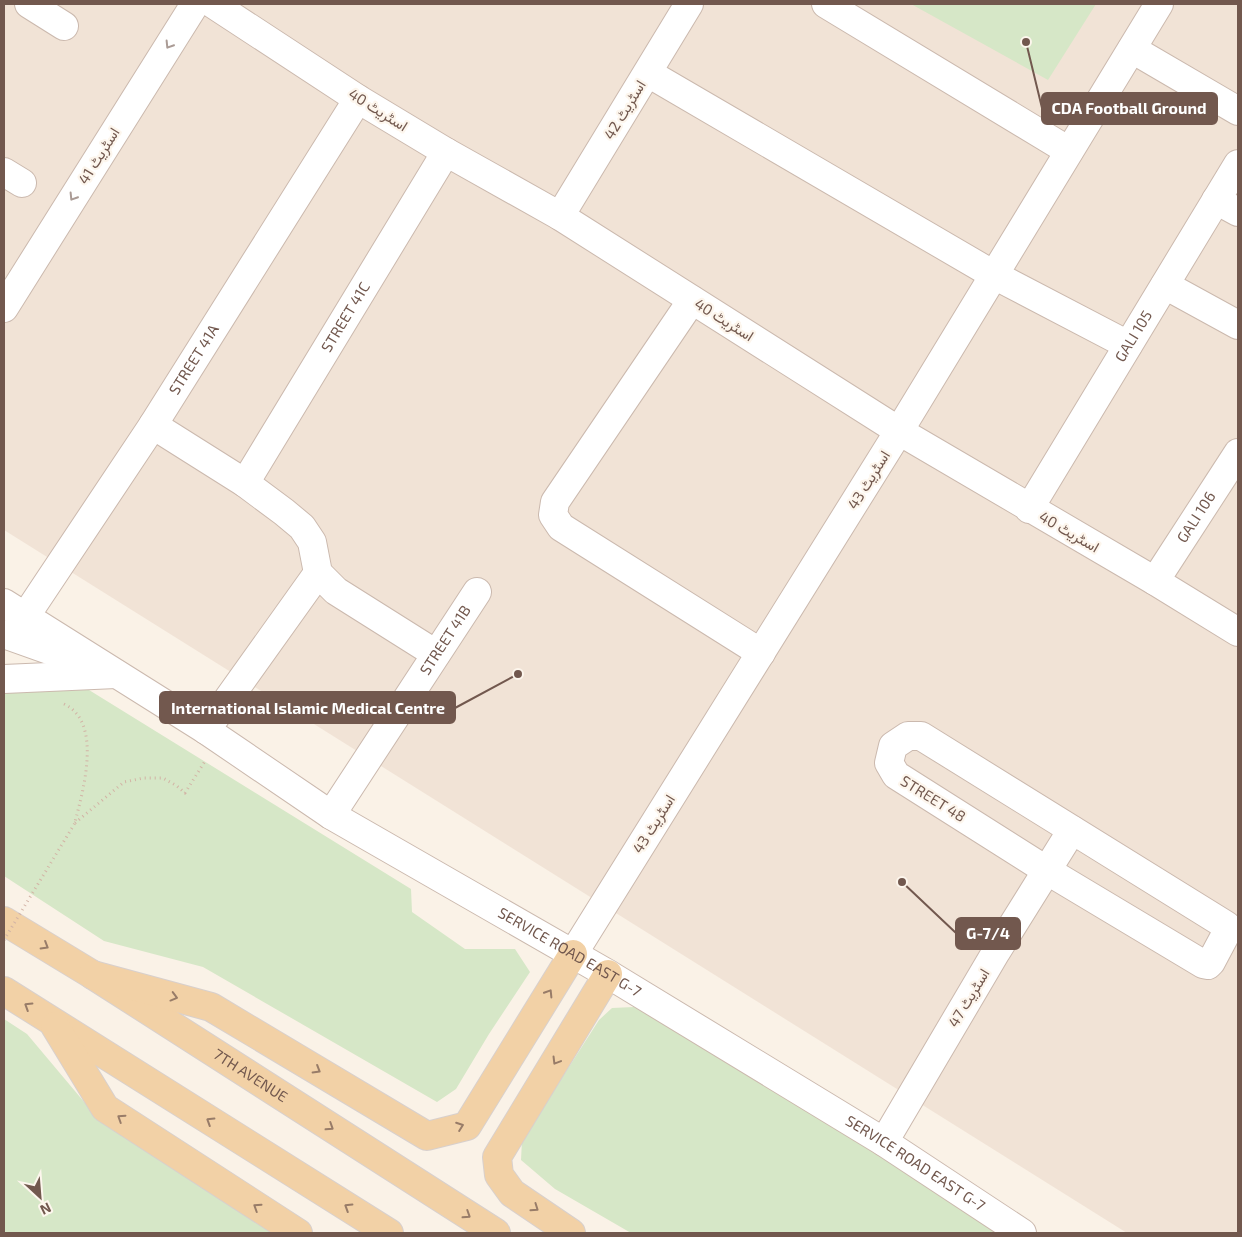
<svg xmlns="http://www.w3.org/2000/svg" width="1242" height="1237" viewBox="0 0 1242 1237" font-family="'Exo 2',Vazirmatn,sans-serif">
<rect width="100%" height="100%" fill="#faf2e7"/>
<!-- residential -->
<path fill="#f1e3d6" d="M4,4H1238V1233H1127L4,530Z"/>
<!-- green -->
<path fill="#d6e7c7" d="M911,4H1096L1048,80Z
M89,690L411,889L412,912L465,949H515L530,972L489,1034L456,1089L437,1102L203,967L104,941L4,876V691Z
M634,1007L654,1015L849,1135L1001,1233H631L555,1189L521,1160L522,1140L599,1020L612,1008Z
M4,1019L27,1034L85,1103L279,1233H4Z"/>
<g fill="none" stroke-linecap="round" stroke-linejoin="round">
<defs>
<g id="minor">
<path d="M29,4L64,26"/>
<path d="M213,4L358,99L446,152L560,216L899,431L1155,581L1238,632"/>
<path d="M826,4L1069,151"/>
<path d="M1132,49L1238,111"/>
<path d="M648,73L994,275L1128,345"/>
<path d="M4,172L22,183"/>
<path d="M1216,200L1238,212"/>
<path d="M560,216L689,4"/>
<path d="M1165,285L1238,325"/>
<path d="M692,300L555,502L553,515L561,527L761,653"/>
<path d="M4,308L195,4"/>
<path d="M153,425L245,483L284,512L302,527L312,542L318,573L336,591L436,654"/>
<path id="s1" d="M245,483L446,152"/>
<path id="s2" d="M1029,509L1238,164"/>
<path id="s3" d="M1155,581L1238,453"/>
<path id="s4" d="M4,603L206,730L331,815L608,974L884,1142L1022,1233"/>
<path id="s5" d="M25,617L153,425L358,99"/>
<path d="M4,634L66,656"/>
<path d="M4,679L116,674"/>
<path d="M206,730L318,573"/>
<path d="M908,736H921L1224,924L1227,926L1228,930L1211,962L1208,965L1203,964L1046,870L896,775L889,763L893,746Z"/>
<path id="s6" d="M331,815L477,592"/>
<path d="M573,954L899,431L1159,4"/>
<path d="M884,1142L996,952L1072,830"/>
</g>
<g id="major">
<path id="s7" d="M4,921L93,975L496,1233"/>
<path d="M93,975L211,1007L427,1136L467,1126L573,954"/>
<path d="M4,991L389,1233"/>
<path d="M55,1026L105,1108L298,1233"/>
<path d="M571,1233L512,1193L499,1175L497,1157L608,974"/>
</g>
</defs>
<!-- minor casing -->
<use href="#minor" stroke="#cbb9ae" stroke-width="30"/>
<!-- major casing -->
<use href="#major" stroke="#d8d0cd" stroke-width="30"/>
<!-- path -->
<path stroke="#d2b3a5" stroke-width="3" stroke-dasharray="1 4" stroke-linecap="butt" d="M64,704C103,722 83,791 75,822
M75,823L124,782L144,778H163L177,786L185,793L205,761"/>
<!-- minor -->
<use href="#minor" stroke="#fff" stroke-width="28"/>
<!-- major -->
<use href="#major" stroke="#f2d1a6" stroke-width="28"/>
<!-- path-bridge -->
<path stroke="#d2b3a5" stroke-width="3" stroke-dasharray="1 4" stroke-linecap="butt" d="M4,940L75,823"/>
</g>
<!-- one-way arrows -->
<defs><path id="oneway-chevron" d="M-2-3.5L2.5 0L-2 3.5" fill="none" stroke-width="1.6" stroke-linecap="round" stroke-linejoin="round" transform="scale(1.25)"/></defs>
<g stroke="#aa9b95">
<use href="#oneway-chevron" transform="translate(169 45) rotate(122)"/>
<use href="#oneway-chevron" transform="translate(73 197) rotate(122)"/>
</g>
<g stroke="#987c68">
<use href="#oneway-chevron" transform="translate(45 946) rotate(31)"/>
<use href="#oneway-chevron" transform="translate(549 993) rotate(-58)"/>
<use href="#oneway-chevron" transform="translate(174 997) rotate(15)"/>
<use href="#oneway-chevron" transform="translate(28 1006) rotate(-148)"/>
<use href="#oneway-chevron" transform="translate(556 1061) rotate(121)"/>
<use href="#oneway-chevron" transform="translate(317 1070) rotate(31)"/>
<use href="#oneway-chevron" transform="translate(121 1118) rotate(-147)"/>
<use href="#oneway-chevron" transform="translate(210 1121) rotate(-148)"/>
<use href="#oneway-chevron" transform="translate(460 1126) rotate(-20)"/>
<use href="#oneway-chevron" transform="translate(330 1127) rotate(33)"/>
<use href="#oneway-chevron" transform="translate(257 1207) rotate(-147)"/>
<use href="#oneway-chevron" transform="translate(348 1207) rotate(-148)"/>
<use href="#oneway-chevron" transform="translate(535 1208) rotate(35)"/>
<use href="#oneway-chevron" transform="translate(467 1215) rotate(33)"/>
</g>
<g text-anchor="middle" stroke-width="4.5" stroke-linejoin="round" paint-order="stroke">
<!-- street labels -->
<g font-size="15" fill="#72584e" stroke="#fdf6ed">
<text transform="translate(378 110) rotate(32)" y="5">اسٹریٹ 40</text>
<text transform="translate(625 110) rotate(-59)" y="5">اسٹریٹ 42</text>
<text transform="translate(99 156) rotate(-58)" y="5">اسٹریٹ 41</text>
<text dy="5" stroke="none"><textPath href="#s1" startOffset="194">STREET 41C</textPath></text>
<text transform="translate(724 320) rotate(32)" y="5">اسٹریٹ 40</text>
<text dy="5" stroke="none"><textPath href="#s2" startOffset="202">GALI 105</textPath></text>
<text dy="5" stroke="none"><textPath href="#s5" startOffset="308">STREET 41A</textPath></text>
<text transform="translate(869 480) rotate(-58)" y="5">اسٹریٹ 43</text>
<text dy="5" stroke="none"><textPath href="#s3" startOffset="76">GALI 106</textPath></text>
<text transform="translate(1069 532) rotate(30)" y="5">اسٹریٹ 40</text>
<text dy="5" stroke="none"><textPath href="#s6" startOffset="209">STREET 41B</textPath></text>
<text transform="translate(933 799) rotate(32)" y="5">STREET 48</text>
<text transform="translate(654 824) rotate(-58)" y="5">اسٹریٹ 43</text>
<text dy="5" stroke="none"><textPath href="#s4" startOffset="665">SERVICE ROAD EAST G-7</textPath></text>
<text transform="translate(969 998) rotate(-59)" y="5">اسٹریٹ 47</text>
<text dy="5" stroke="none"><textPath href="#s7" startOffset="291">7TH AVENUE</textPath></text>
<text dy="5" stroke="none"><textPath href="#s4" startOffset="1070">SERVICE ROAD EAST G-7</textPath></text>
</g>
</g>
<!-- callouts -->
<path fill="none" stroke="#72584e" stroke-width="2" d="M1026 42L1042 108M518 674L455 708M902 882L956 933"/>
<g fill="#72584e" stroke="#fdf6ed" stroke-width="2">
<circle cx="1026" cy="42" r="5"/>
<circle cx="518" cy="674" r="5"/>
<circle cx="902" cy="882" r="5"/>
</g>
<g fill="#72584e" stroke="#72584e" stroke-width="2">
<rect x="1042" y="93" width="175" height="31" rx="5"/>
<rect x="160" y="692" width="295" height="31" rx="5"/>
<rect x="956" y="918" width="64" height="31" rx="5"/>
</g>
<g font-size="16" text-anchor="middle" font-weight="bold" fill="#fff">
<text x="1129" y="114">CDA Football Ground</text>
<text x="308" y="714">International Islamic Medical Centre</text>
<text x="988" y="939">G-7/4</text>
</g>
<!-- border -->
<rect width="1242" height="1237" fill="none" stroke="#72584e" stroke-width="10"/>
<!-- north arrow -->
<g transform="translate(40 1197) rotate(154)" stroke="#fdf6ed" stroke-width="4" paint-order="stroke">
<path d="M0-4L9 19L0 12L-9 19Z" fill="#72584e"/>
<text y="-8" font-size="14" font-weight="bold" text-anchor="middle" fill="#72584e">N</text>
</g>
</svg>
